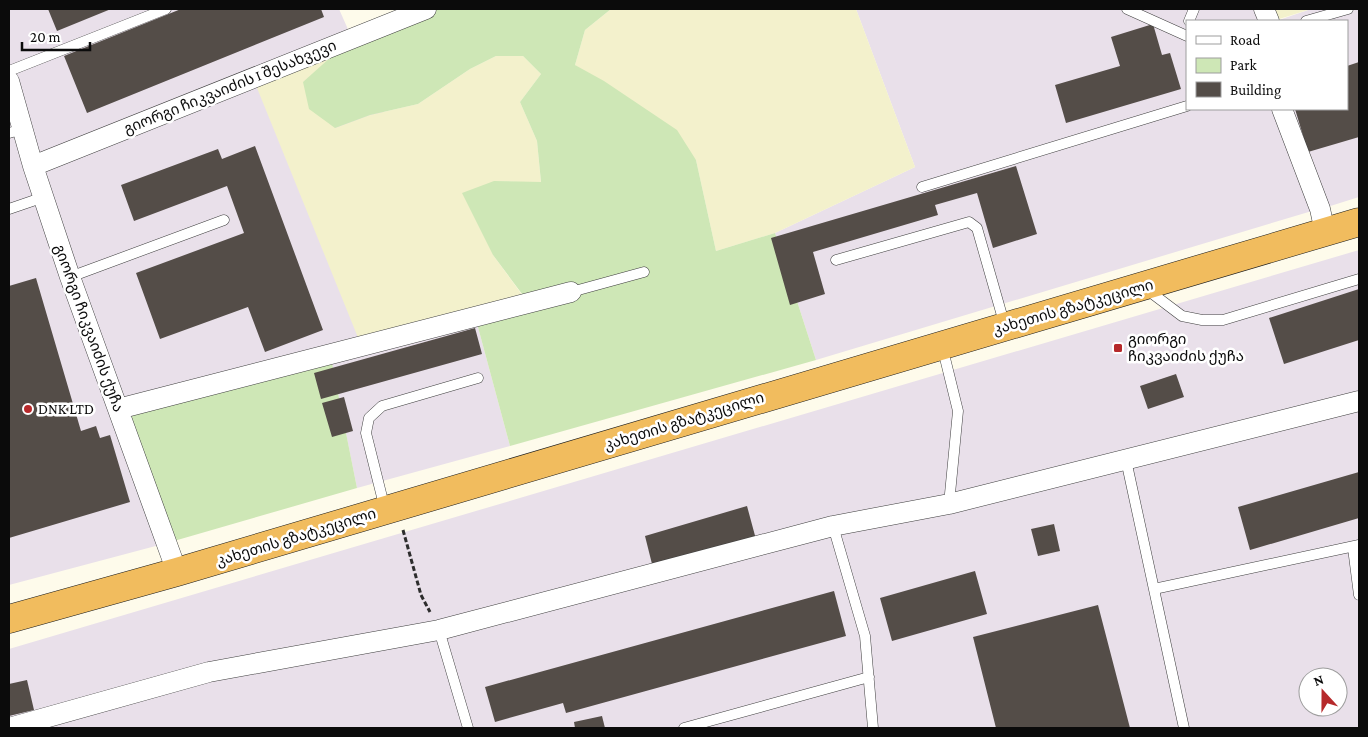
<svg xmlns="http://www.w3.org/2000/svg" width="1368" height="737" viewBox="0 0 1368 737" font-family="'Crimson Pro','Noto Sans Georgian',serif">
<rect width="100%" height="100%" fill="#fefbeb"/>
<!-- industrial -->
<path fill="#e9e0ea" fill-rule="evenodd" d="M9,9H339L475,316L510,446L357,488L330,354L167,543L9,585Z
M856,9H1264L1269,21H1187V109H1274L1312,211L816,360L775,233L915,167Z
M1311,9H1359V197L1324,208L1289,109H1347V21H1276Z
M1359,250V728H9V649ZM1308,677H1338V707H1308Z"/>
<!-- farmland -->
<path fill="#f3f1cc" d="M611,9H856L915,167L775,233L716,251L696,160L575,65L585,30Z
M1264,9H1311L1276,20Z
M351,39L335,128L370,115L418,104L470,69L496,56H523L541,74L520,102L537,141L541,183L494,181L493,255L528,303L361,345L253,78Z"/>
<!-- green -->
<path fill="#cee7b6" d="M426,9H611L585,30L575,65L604,81L677,130L696,160L716,251L775,233L816,360L510,446L475,316L528,302L493,255L462,193L494,181L541,182L537,141L520,102L541,74L523,56H496L470,69L418,104L370,115L335,128L309,109L303,82L351,39Z
M330,353L357,488L167,543L118,409Z"/>
<!-- building -->
<path fill="#544d48" d="M48,9H111L57,31Z
M181,9H321L324,17L87,113L64,56Z
M1153,24L1162,55L1170,53L1181,89L1066,123L1055,85L1120,66L1111,37Z
M1359,62V137L1308,152L1295,109H1347V66Z
M255,146L323,330L265,352L248,307L160,339L136,273L244,233L227,186L134,221L121,185L218,149L222,159Z
M1016,166L1037,234L993,248L977,193L935,205L938,215L813,252L825,294L790,305L771,238Z
M36,278L81,431L96,426L100,438L110,435L130,502L9,538V286Z
M1359,289V340L1284,364L1269,318Z
M475,328L482,354L321,399L314,373Z
M1176,374L1184,397L1148,409L1140,386Z
M344,397L353,431L332,437L322,403Z
M1359,472V518L1250,550L1238,507Z
M747,506L757,543L652,564L645,536Z
M1054,524L1060,551L1038,556L1031,529Z
M975,571L987,614L892,641L880,598Z
M834,591L846,636L566,713L563,703L495,722L485,687Z
M1098,605L1130,728H996L973,637Z
M27,680L34,710L9,716V684Z
M602,716L605,728H575L574,722Z"/>
<g fill="none" stroke-linecap="round" stroke-linejoin="round">
<defs>
<path id="service" d="M1127,9L1187,36
M1189,21L1194,9
M1306,21L1348,9
M9,71L166,9
M9,133L23,129
M922,187L1187,106
M9,209L44,197
M836,260L969,222L977,228L1005,326
M70,277L224,220
M1145,288L1182,316L1202,320H1223L1359,279
M571,292L644,272
M942,346L958,411L949,504
M1126,460L1184,728
M385,509L366,433L369,418L382,406L478,378
M833,526L865,636L873,728
M1353,548L1359,595
M1154,589L1359,545
M439,630L468,728
M684,728L869,677"/>
<path id="minor" d="M1264,9L1269,21
M9,81L33,166L70,277L177,572
M1282,109L1320,209L1325,232
M33,166L426,9
M118,409L571,292
M9,728L209,672L439,630L833,526L949,504L1359,401"/>
<path id="trunk" d="M9,619L177,572L1359,222"/>
</defs>
<!-- service casing -->
<use href="#service" stroke="#3e3e3e" stroke-width="11"/>
<!-- minor casing -->
<use href="#minor" stroke="#3e3e3e" stroke-width="21"/>
<!-- trunk casing -->
<use href="#trunk" stroke="#1c1c1c" stroke-width="29"/>
<!-- path -->
<path stroke="#2d2d2d" stroke-width="3" stroke-dasharray="5 2.5" stroke-linecap="butt" d="M403,530L421,595L430,612"/>
<!-- service -->
<use href="#service" stroke="#fff" stroke-width="10"/>
<!-- minor -->
<use href="#minor" stroke="#fff" stroke-width="20"/>
<!-- trunk -->
<use href="#trunk" stroke="#f1bc5e" stroke-width="28"/>
</g>
<!-- markers -->
<g fill="#b6292b" stroke="#fff" stroke-width="2">
<rect x="1113" y="343" width="10" height="10" rx="2.5"/>
<circle cx="28" cy="409" r="5"/>
</g>
<g text-anchor="middle" stroke-width="5" stroke-linejoin="round" paint-order="stroke">
<!-- street labels -->
<g font-size="15" fill="#0b0b0b" stroke="#fff">
<text transform="translate(230 87) rotate(-22)" y="5">გიორგი ჩიკვაიძის I შესახვევი</text>
<text transform="translate(1073 307) rotate(-16)" y="5">კახეთის გზატკეცილი</text>
<text transform="translate(89 328) rotate(70)" y="5">გიორგი ჩიკვაიძის ქუჩა</text>
<text transform="translate(684 421) rotate(-17)" y="5">კახეთის გზატკეცილი</text>
<text transform="translate(296 537) rotate(-17)" y="5">კახეთის გზატკეცილი</text>
</g>
<!-- poi labels -->
<g font-size="15" fill="#0b0b0b" stroke="#fff" text-anchor="start">
<text x="1128" y="344">გიორგი<tspan x="1128" dy="17">ჩიკვაიძის ქუჩა</tspan></text>
<text x="38" y="414">DNK LTD</text>
</g>
</g>
<!-- border -->
<rect width="1368" height="737" fill="none" stroke="#0b0b0b" stroke-width="20"/>
<!-- legend -->
<rect x="1186" y="20" width="162" height="90" fill="#ffffff" stroke="#9d9d9d"/>
<rect x="1196" y="36" width="25" height="8" fill="#ffffff" stroke="#9d9d9d"/>
<text x="1230" y="45" font-size="15" fill="#0b0b0b">Road</text>
<rect x="1196" y="58" width="25" height="15" fill="#cee7b6" stroke="#9d9d9d"/>
<text x="1230" y="70" font-size="15" fill="#0b0b0b">Park</text>
<rect x="1196" y="82" width="25" height="15" fill="#544d48" stroke="#9d9d9d"/>
<text x="1230" y="95" font-size="15" fill="#0b0b0b">Building</text>
<!-- north arrow -->
<g transform="translate(1323 692) rotate(339)"><circle r="24" fill="#ffffff" stroke="#9d9d9d"/>
<path d="M0-4L9 19L0 12L-9 19Z" fill="#b6292b"/>
<text y="-8" font-size="14" font-weight="bold" text-anchor="middle" fill="#0b0b0b">N</text>
</g>
<!-- scale -->
<path d="M22 42v8h68v-8" fill="none" stroke="#0b0b0b" stroke-width="2.5"/>
<text x="30" y="42" font-size="15" fill="#0b0b0b" stroke="#ffffff" stroke-width="4" paint-order="stroke">20 m</text>
</svg>
